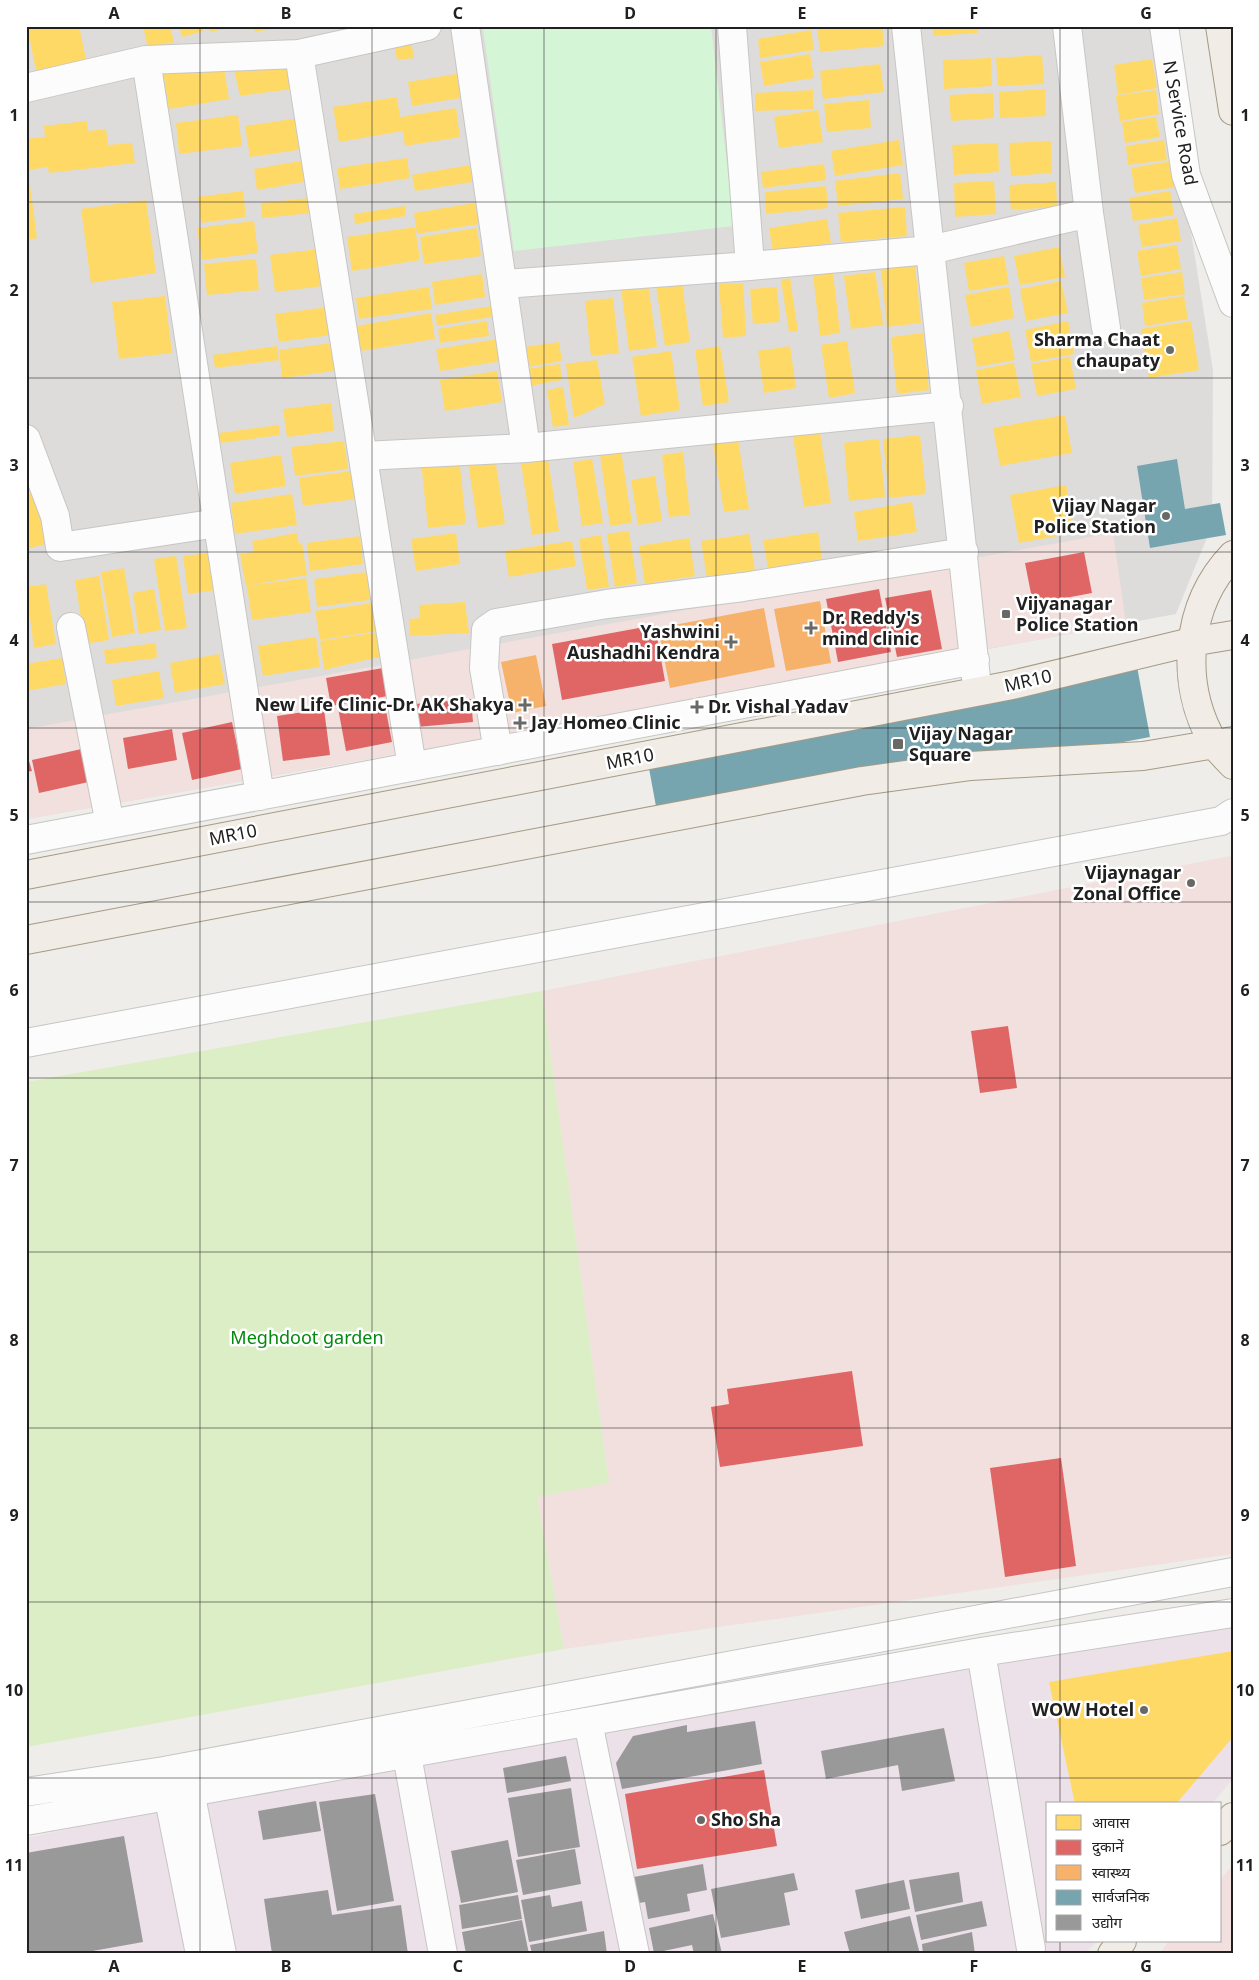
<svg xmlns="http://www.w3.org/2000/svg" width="1259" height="1980" viewBox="0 0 1259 1980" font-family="'Noto Sans','Noto Sans Devanagari',sans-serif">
<rect width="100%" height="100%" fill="#eeede9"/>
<!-- residential -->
<path fill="#dddcda" d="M26,26H1158L1213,370L1212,525L1176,614L881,669L26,819Z"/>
<!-- commercial -->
<path fill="#f1e0dd" d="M1113,533L1126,623L881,669L26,819V729Z
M1230,856L1233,859V1554L564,1649L537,1497L609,1482L542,991Z
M1233,1865V1954H1159L1169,1941H1220V1880Z"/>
<!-- industrial -->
<path fill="#ece1e8" d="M1233,1625V1779L1212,1804H1048V1941H1097L1085,1954H26V1838L219,1798L607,1734L1089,1644Z"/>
<!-- grass -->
<path fill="#dbeec6" d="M542,991L609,1483L537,1497L564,1649L26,1747V1082Z"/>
<!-- park -->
<path fill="#d5f6d6" d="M491,26H711L734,226L514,251L483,28Z"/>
<!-- homes -->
<path fill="#ffd966" d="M27,26H79L88,69L38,80Z
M143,26H170L174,42L148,48Z
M179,26H203L204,31L182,37Z
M209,26H234V27L210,32Z
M254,26H284V27L255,32Z
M817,26H882L884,46L820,52Z
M933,26H978V33L933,36Z
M811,30L814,50L760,58L758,39Z
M410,35L414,58L397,60L393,38Z
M810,54L814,78L764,86L760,62Z
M1042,55L1044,84L998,86L996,58Z
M991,58L992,86L944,89L943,60Z
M1152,59L1157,88L1118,95L1114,65Z
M286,60L292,89L240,96L233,65Z
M223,62L229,99L169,109L163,72Z
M880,64L884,92L823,99L820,71Z
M468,72L472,96L412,106L408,82Z
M1045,89L1046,116L1000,118L999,92Z
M813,90V109L755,111V93Z
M1156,90L1159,114L1120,121L1116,96Z
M993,93L994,118L951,121L949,95Z
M397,97L400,117L456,108L460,137L405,146L403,131L339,142L333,107Z
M869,100L871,128L827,132L824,104Z
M818,110L823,142L779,148L774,117Z
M238,115L242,146L179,154L176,123Z
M1156,117L1160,137L1125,143L1122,122Z
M299,118L304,149L250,157L245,126Z
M87,121L88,131L106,129L108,145L132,143L135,163L49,173L48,167L28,170L37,238L26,240V139L45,137L44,126Z
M899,140L903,165L835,176L831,151Z
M1164,140L1167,160L1128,165L1126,146Z
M1051,141L1052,173L1011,176L1009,143Z
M998,143L999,172L954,175L952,145Z
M407,158L410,178L340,189L337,168Z
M312,159L315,180L257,190L254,169Z
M1173,161L1177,187L1135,193L1131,168Z
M824,164L826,180L763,188L761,172Z
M470,165L472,182L415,191L412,175Z
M900,173L903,199L838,206L835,181Z
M994,181L996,214L955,217L954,183Z
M1056,182L1057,207L1011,210L1009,185Z
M826,186L828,208L766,214L765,192Z
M243,191L246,217L201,223L198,197Z
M1170,191L1174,215L1133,221L1129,198Z
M310,198L312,213L262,218L261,203Z
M146,200L156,273L91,283L81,209Z
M475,203L479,224L417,234L414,213Z
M405,206L406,216L355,224L354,214Z
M905,207L907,236L841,242L838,213Z
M1177,218L1181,241L1142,247L1138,225Z
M827,219L831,243L773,252L769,228Z
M254,221L258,253L202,260L197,228Z
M415,227L420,260L352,271L347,237Z
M477,228L481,256L424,264L420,237Z
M1177,245L1181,269L1141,276L1137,251Z
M1059,247L1065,277L1020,285L1014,256Z
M327,248L331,285L275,292L270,255Z
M1004,256L1009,284L969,291L964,263Z
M256,259L259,290L207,295L204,264Z
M915,265L921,323L887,327L881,268Z
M875,272L883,325L851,329L844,276Z
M1182,272L1185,294L1144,300L1141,278Z
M833,273L840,333L820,336L813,275Z
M482,274L485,297L435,305L432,282Z
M681,275L690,342L665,346L655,279Z
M790,278L798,331L789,332L781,280Z
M1061,281L1068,313L1026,321L1020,289Z
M743,283L746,336L723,338L719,284Z
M648,284L657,347L629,351L621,288Z
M429,287L432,309L359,319L356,298Z
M777,287L780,322L753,324L750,289Z
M1009,287L1014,318L971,327L965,295Z
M165,296L172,353L119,359L112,302Z
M1184,296L1188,319L1145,326L1142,303Z
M613,298L619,353L591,356L585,301Z
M491,306L492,317L437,326L435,315Z
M328,307L332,335L279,342L275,314Z
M431,313L435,339L361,351L357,326Z
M487,321L489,336L440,343L438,329Z
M1068,321L1074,354L1031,362L1025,330Z
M1191,321L1199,370L1149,378L1141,329Z
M1009,331L1015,360L977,367L972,338Z
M923,333L929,390L897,394L891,337Z
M498,339L502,361L440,371L436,349Z
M847,341L855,393L829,398L821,345Z
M559,342L562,361L528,367L525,347Z
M332,343L335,371L282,378L279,350Z
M277,346L279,360L215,368L213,355Z
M720,346L729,402L703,406L695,350Z
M790,346L796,388L764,393L758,351Z
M671,351L680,410L641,416L632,357Z
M1070,357L1076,389L1037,396L1031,364Z
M597,360L605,404L574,418L566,364Z
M1014,363L1021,397L982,404L976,370Z
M560,364L562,380L529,386L526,369Z
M497,371L502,402L445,411L440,380Z
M563,387L569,425L553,427L547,390Z
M331,403L334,431L287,437L283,409Z
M1065,415L1072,453L1000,466L993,428Z
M279,425L280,435L221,443L219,433Z
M819,426L831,503L804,507L792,430Z
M737,433L749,509L724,512L712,437Z
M920,435L926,494L889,498L883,439Z
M879,439L885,497L849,501L844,443Z
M344,441L348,469L295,476L291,447Z
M621,450L632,523L610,526L600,454Z
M683,452L690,515L669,517L662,455Z
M281,455L286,486L235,494L230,463Z
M459,457L466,524L428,528L421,461Z
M495,458L505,524L478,528L468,462Z
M548,459L559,531L532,535L521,463Z
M592,459L603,523L582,526L573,462Z
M352,471L356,499L303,506L299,478Z
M655,476L662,521L638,525L631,480Z
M1066,485L1075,533L1019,543L1010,495Z
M37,492L50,543L26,549V495Z
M292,494L297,525L235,534L231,503Z
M912,502L917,532L858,541L854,512Z
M629,531L637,583L615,587L607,534Z
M818,532L822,559L768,568L763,540Z
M297,533L299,544L302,543L307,575L246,586L240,554L254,552L252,541Z
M456,533L460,564L416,571L411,539Z
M749,534L755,570L707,578L701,541Z
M601,535L609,587L587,590L579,539Z
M360,536L363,564L310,571L307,543Z
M689,538L695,576L645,584L639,546Z
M572,541L576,566L509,577L505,551Z
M218,552L223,589L188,594L183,556Z
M176,556L187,628L165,631L154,559Z
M124,568L135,633L112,637L101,572Z
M367,572L370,600L317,607L314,579Z
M99,576L109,640L85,644L75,580Z
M306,578L311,612L252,620L247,586Z
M46,584L56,644L34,648L26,587Z
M154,589L161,630L139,634L133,593Z
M465,602L469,633L410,636L409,619L420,618L419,605Z
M373,603L377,631L320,640L315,611Z
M379,632L383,656L324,670L320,641Z
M316,637L320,667L263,676L258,646Z
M156,643L157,658L106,664L104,650Z
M219,654L225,684L175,693L170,663Z
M62,658L66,684L26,691V664Z
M159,671L164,698L116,706L112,680Z
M1233,1651V1737L1176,1804H1075L1049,1682Z"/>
<!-- shops -->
<path fill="#e06666" d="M1084,552L1092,593L1033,604L1025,563Z
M879,589L891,652L838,662L826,599Z
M931,590L942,649L897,657L885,598Z
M655,625L665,681L562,700L552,644Z
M383,668L388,696L331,706L326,678Z
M471,699L473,722L416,727L415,704Z
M384,700L392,742L346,751L338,708Z
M324,709L330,755L283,761L277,716Z
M232,722L242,769L192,780L182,733Z
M172,729L177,760L128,769L123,738Z
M86,748L93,781L39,793L32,760Z
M26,751L32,771L26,772Z
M1008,1026L1017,1088L980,1093L971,1031Z
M852,1371L863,1446L720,1467L711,1407L729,1404L727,1389Z
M1061,1458L1076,1566L1005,1577L990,1468Z
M764,1770L777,1846L637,1869L625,1794Z"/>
<!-- health -->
<path fill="#f6b26b" d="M820,601L831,663L786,671L774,609Z
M764,608L775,667L670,688L658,628Z
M536,655L546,706L512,713L501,662Z"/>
<!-- public -->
<path fill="#76a5af" d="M1177,459L1185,509L1220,503L1226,535L1150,548L1137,466Z
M1136,661L1150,737L660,828L646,752Z"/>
<!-- industry -->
<path fill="#999" d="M755,1721L762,1764L622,1789L616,1763L633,1736L687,1725V1732Z
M944,1728L955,1781L902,1791L898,1765L826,1779L821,1751Z
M566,1756L571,1781L507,1793L503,1768Z
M571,1788L580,1847L518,1857L508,1798Z
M375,1794L394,1901L337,1911L319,1802Z
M316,1801L321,1831L263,1840L258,1811Z
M124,1836L143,1942L76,1954H26V1853Z
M508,1840L518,1892L461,1903L451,1851Z
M575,1849L581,1884L523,1895L516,1860Z
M703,1864L707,1890L687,1894L690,1911L648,1919L645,1902L639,1903L634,1877Z
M959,1872L963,1902L915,1912L909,1880Z
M794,1873L798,1890L784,1893L790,1925L721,1938L711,1889Z
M904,1880L910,1909L861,1919L855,1890Z
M328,1890L332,1915L401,1905L408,1954H272L264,1899Z
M518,1895L522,1919L462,1929L459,1905Z
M550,1895L552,1907L582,1901L587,1931L529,1942L521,1900Z
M982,1901L987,1926L921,1940L916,1915Z
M713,1914L722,1954H694L692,1945L654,1953L649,1928Z
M910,1916L920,1954H850L844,1932Z
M522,1920L529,1954H466L462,1932Z
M604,1931L607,1954H532L530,1945Z
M972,1932L975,1954H923L922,1944Z"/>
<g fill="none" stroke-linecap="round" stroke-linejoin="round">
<defs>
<path id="minor" d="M465,26L526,448
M732,26L750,266
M906,26L976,678
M1067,26L1089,213L1106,328
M1164,26L1186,175L1233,303
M299,54L412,767
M146,60L260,796
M26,88L146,60L299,54L427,26
M504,284L750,266L930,250L1089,213
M26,439L55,516L60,547L218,523
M363,456L526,448L949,406
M71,627L110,824
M498,751L484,668L486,630L496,623L607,604L743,587L964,552
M26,840L975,660
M26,1043L1221,821L1233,813
M981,1652L1031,1949
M588,1722L635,1954
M407,1755L443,1954
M187,1776L222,1954
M165,1779L200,1954
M26,1792L164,1771L1233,1572
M26,1821L981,1652L1233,1613"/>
<path id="major" d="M1220,26L1233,111
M1233,555C1185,605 1179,683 1213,742C1218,750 1226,758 1233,765
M26,875L1012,685L1191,642L1233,635
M26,940L862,781L971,766L1143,756L1233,741
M1220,1831L1233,1817
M1112,1954L1122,1941"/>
</defs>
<!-- minor casing -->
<use href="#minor" stroke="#c7c6c5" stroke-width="30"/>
<!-- major casing -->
<use href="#major" stroke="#a59a85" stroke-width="30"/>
<!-- minor -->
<use href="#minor" stroke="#fcfcfc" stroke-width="28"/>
<!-- major -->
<use href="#major" stroke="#f1ece6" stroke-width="28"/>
</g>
<!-- grid -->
<path fill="none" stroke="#202020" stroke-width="1" stroke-opacity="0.55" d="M200,26V1954M372,26V1954M544,26V1954M716,26V1954M888,26V1954M1060,26V1804M26,202H1233M26,378H1233M26,552H1233M26,728H1233M26,902H1233M26,1078H1233M26,1252H1233M26,1428H1233M26,1602H1233M26,1778H1233M1060,1941V1954"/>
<!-- markers -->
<g fill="#686866" stroke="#fff" stroke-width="2">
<circle cx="1170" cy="350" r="5"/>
<circle cx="1166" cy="516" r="5"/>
<rect x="1001" y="609" width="10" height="10" rx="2.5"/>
<path d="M808.5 620.5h5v5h5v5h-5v5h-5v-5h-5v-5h5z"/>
<path d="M728.5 634.5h5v5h5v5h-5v5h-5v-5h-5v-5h5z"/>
<path d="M522.5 697.5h5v5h5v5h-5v5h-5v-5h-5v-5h5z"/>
<path d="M694.5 699.5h5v5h5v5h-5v5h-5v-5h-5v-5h5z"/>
<path d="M517.5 715.5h5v5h5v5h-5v5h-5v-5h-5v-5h5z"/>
<rect x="892" y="738" width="12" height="12" rx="2.5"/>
<circle cx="1191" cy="883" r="5"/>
<circle cx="1144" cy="1710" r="5"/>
<circle cx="701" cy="1820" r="5"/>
</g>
<g text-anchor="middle" stroke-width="5" stroke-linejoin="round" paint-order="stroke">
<!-- street labels -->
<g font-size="18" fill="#202020" stroke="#fff">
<text transform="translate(1180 123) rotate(80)" y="6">N Service Road</text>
<text transform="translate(1028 681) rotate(-13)" y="6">MR10</text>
<text transform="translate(630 759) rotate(-11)" y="6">MR10</text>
<text transform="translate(233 835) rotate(-11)" y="6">MR10</text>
</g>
<!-- poi labels -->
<g font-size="18" font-weight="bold" fill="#202020" stroke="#fff" text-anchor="end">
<text x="1160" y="346">Sharma Chaat<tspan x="1160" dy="21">chaupaty</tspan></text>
<text x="1156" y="512">Vijay Nagar<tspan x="1156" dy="21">Police Station</tspan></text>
<text x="1016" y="610" text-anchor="start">Vijyanagar<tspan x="1016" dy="21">Police Station</tspan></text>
<text x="822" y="624" text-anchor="start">Dr. Reddy's<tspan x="822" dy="21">mind clinic</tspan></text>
<text x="720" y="638">Yashwini<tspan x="720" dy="21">Aushadhi Kendra</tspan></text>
<text x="514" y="711">New Life Clinic-Dr. AK Shakya</text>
<text x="708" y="713" text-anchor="start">Dr. Vishal Yadav</text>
<text x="531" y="729" text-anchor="start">Jay Homeo Clinic</text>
<text x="909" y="740" text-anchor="start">Vijay Nagar<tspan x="909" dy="21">Square</tspan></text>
<text x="1181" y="879">Vijaynagar<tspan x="1181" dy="21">Zonal Office</tspan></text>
<text x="1134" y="1716">WOW Hotel</text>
<text x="711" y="1826" text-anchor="start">Sho Sha</text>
</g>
<!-- park labels -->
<g font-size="18" fill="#03890e" stroke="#fff">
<text x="307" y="1344">Meghdoot garden</text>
</g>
</g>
<!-- border -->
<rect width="1259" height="1980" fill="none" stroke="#ffffff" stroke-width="55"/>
<!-- legend -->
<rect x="1046" y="1802" width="175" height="140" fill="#ffffff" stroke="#a6a6a6"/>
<rect x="1056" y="1815" width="25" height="15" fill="#ffd966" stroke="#a6a6a6"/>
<text x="1092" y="1828" font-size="15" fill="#202020">आवास</text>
<rect x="1056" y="1840" width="25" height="15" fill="#e06666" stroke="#a6a6a6"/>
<text x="1092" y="1852" font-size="15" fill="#202020">दुकानें</text>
<rect x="1056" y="1865" width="25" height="15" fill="#f6b26b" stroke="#a6a6a6"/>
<text x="1092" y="1878" font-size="15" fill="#202020">स्वास्थ्य</text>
<rect x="1056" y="1890" width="25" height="15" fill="#76a5af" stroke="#a6a6a6"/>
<text x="1092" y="1902" font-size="15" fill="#202020">सार्वजनिक</text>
<rect x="1056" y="1915" width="25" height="15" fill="#999999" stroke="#a6a6a6"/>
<text x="1092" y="1928" font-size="15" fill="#202020">उद्योग</text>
<rect x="28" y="28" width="1204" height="1924" fill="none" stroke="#202020" stroke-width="2"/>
<g font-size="16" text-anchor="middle" font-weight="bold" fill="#202020">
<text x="114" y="19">A</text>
<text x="286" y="19">B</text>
<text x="458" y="19">C</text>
<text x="630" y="19">D</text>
<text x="802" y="19">E</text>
<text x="974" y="19">F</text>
<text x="1146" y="19">G</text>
<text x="14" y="121">1</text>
<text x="1245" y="121">1</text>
<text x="14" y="296">2</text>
<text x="1245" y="296">2</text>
<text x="14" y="471">3</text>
<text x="1245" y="471">3</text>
<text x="14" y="646">4</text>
<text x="1245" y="646">4</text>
<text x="14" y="821">5</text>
<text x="1245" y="821">5</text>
<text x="14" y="996">6</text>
<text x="1245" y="996">6</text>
<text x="14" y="1171">7</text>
<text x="1245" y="1171">7</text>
<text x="14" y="1346">8</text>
<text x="1245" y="1346">8</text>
<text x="14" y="1521">9</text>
<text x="1245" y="1521">9</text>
<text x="14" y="1696">10</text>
<text x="1245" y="1696">10</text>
<text x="14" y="1871">11</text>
<text x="1245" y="1871">11</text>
<text x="114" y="1972">A</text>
<text x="286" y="1972">B</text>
<text x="458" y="1972">C</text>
<text x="630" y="1972">D</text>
<text x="802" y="1972">E</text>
<text x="974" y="1972">F</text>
<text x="1146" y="1972">G</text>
</g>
</svg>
